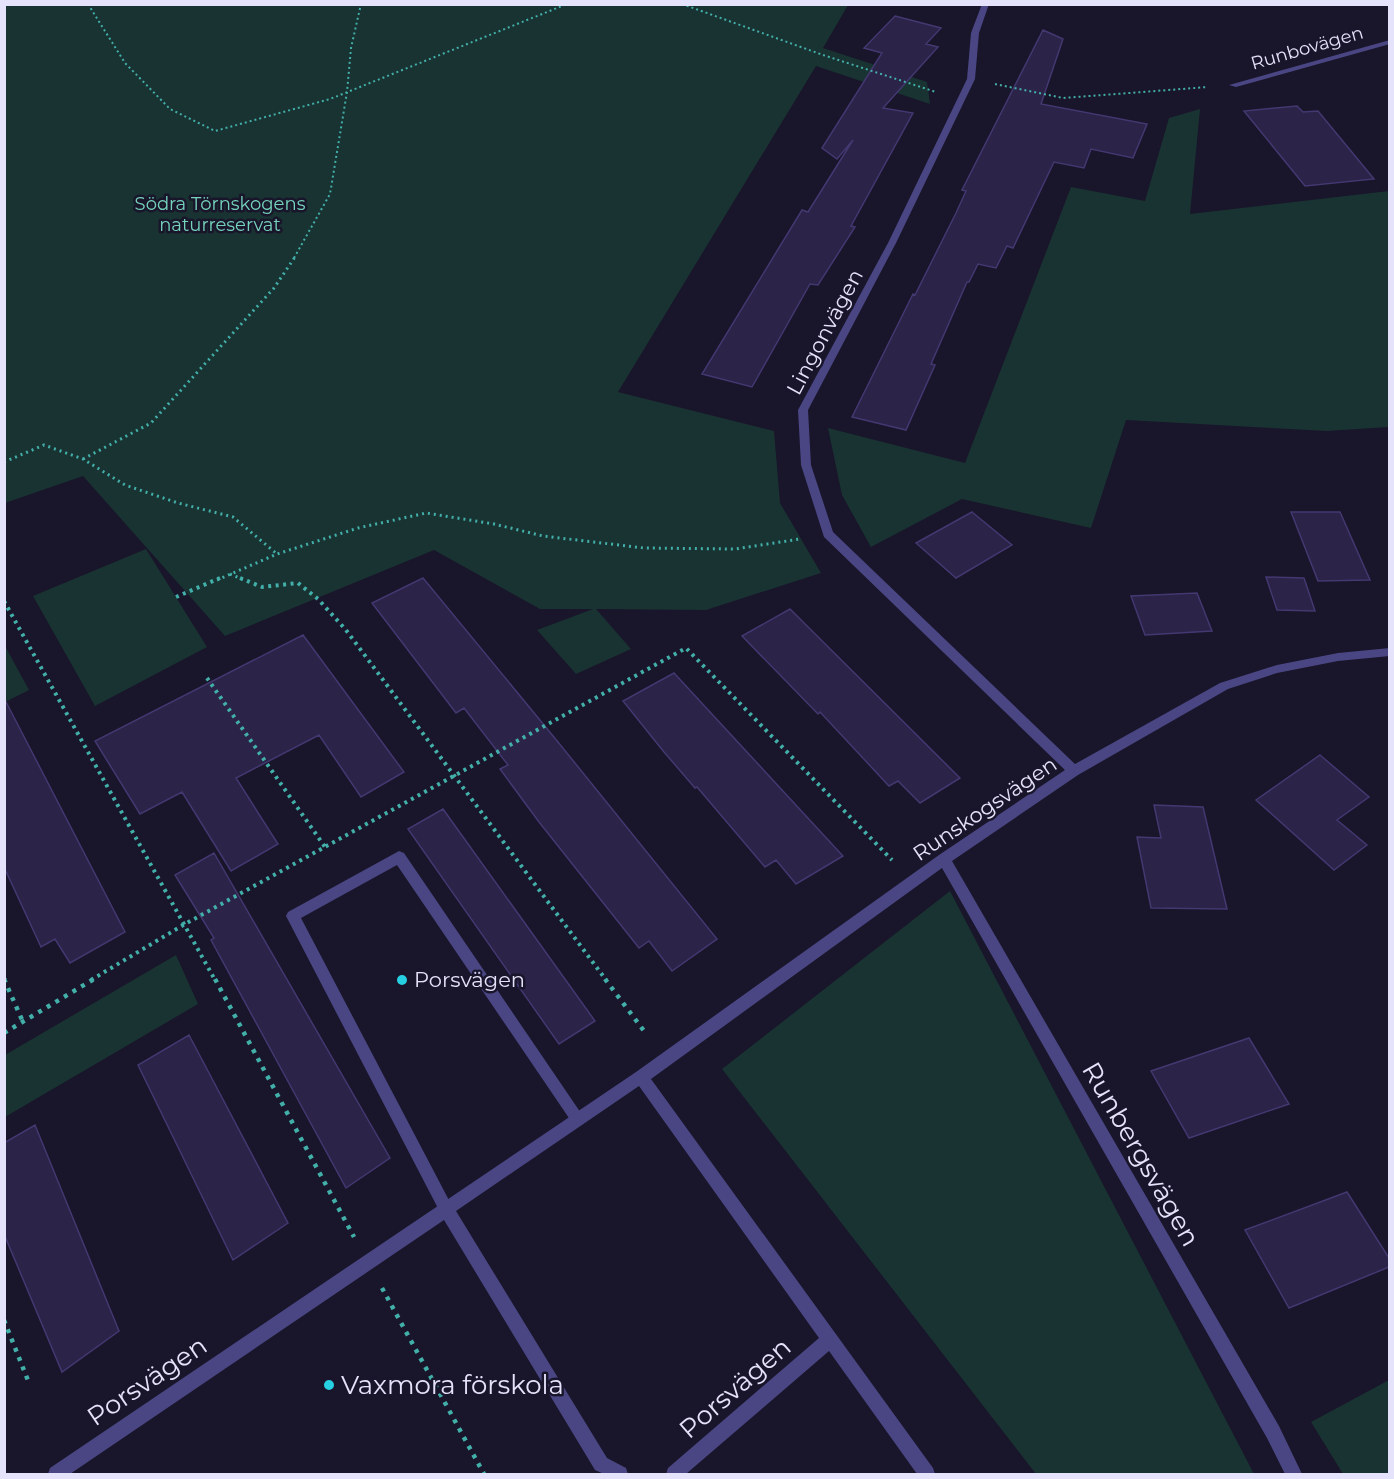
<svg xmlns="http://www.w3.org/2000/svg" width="1394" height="1479" viewBox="0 0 1394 1479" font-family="Montserrat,sans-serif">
<rect width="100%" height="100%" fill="#19152a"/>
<!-- green -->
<path fill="#193332" d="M4,5H848L823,48L927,82L930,104L816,66L618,392L774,431L780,503L821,573L706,610L596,609L631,649L576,674L537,630L593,609H540L434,550L225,636L83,476L5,503Z
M1200,109L1190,214L1389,191V427L1327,431L1126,420L1091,528L962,499L871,547L842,495L828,428L965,463L1071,187L1145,201L1169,118Z
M146,549L207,647L95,706L33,596Z
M4,644L29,690L5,702H4Z
M950,891L1254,1474H1036L722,1069Z
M176,955L198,1004L5,1117V1055Z
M1389,1380V1474H1343L1311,1422Z"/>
<!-- building -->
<path fill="#2b2348" stroke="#443871" stroke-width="1.5" d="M895,16L941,28L926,44L938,47L883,108L913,113L851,226L855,227L818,285L810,284L752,387L702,374L802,210L808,212L853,140L837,159L822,148L882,53L864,48Z
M1043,30L1063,39L1041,104L1147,124L1133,158L1091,149L1084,168L1054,162L1013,248L1007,246L996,268L978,264L969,282H967L931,364L935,365L906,430L852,417L913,294L915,295L956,213L966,191L962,190Z
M1297,106L1303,112L1318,111L1374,179L1305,186L1244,111Z
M972,512L1012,545L956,578L916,543Z
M1291,512H1340L1370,580L1318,581Z
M1266,577L1304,578L1315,611L1277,610Z
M423,578L558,742L717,939L672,971L649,941L639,948L539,822L500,769L508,765L464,708L456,713L372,603Z
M1197,593L1212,631L1145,635L1131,596Z
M790,609L960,778L920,803L898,781L889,786L820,712L818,714L742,636Z
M303,635L404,772L361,797L319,735L236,778L278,844L231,871L182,792L140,814L95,741Z
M674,673L843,856L796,884L776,860L765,867L697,787L695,788L664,752L623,701Z
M4,698L125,932L70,963L55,939L41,947L4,867Z
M1320,755L1369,797L1337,820L1367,845L1334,870L1256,800Z
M1154,805L1203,807L1227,909L1151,908L1137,837L1161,838Z
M443,809L595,1021L559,1044L408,829Z
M214,853L390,1158L346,1188L211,940L214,938L175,875Z
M189,1035L288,1223L233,1260L138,1065Z
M1249,1038L1289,1104L1189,1138L1151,1071Z
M35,1125L119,1331L62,1372L4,1234V1143Z
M1347,1192L1389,1258V1267L1289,1308L1245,1230Z"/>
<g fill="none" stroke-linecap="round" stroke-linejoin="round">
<!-- path-far3 -->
<path stroke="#42afa9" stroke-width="2" stroke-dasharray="2 3" stroke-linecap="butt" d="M88,4L125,63L170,109L215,131L330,99L567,4
M682,4L823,55L936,92
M995,84L1063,98L1208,87
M294,258L330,194L347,92L351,48L361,4"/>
<!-- path-far2 -->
<path stroke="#42afa9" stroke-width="3" stroke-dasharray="2 4" stroke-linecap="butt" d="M83,459L151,423L274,288L295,257
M4,462L44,445L83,459L125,485L178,503L233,517L277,554
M230,574L244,580
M217,580L277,554L358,528L426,513L494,524L543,536L644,548L735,549L800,539"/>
<!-- path-far1 -->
<path stroke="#42afa9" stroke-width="4" stroke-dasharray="3 4.5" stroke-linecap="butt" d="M240,578L262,587L298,583L318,599L346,630L606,980
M176,597L220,578
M4,601L215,980
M207,678L325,847
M4,978L5,980
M91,980L185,924L686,648L892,860"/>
<!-- path -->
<path stroke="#42afa9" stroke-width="4.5" stroke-dasharray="4 6" stroke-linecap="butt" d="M4,979L23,1022
M215,979L354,1237
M605,979L647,1035
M4,1033L94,979
M382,1288L484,1474
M4,1320L29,1383"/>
<!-- lane -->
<path fill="#494683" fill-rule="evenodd" d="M399,851L404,853L585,1119L583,1124L578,1126L573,1124L397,865L301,918L451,1204L454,1209L451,1214L446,1217L441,1214L286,916L288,912Z"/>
<!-- street -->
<path fill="#494683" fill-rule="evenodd" d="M982,4H989L979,33L975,79L896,243L808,410L811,465L833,532L1075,764L1220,683L1277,665L1338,653L1390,648V656L1338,661L1277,673L1228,689L1078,775L952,861L1279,1426L1302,1474H1285L1267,1438L942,868L651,1079L933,1468L935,1474H917L829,1351L686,1474H666L668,1468L819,1338L639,1086L456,1211L607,1458L626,1468L628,1474H604L595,1470L444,1220L70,1474H48L50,1468L636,1072L939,855L1065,770L824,537L801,465L798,410L888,243L967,79L971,33Z
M1390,40V44L1236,87L1229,85Z"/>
</g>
<!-- markers -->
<g fill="#26cfe2" stroke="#19152a" stroke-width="2">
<circle cx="402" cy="980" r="6"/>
<circle cx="329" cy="1385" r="6"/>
</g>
<g text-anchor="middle" stroke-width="5" stroke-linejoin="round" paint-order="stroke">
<!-- far-street labels -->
<g font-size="18" fill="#e5e2fb" stroke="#19152a">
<text transform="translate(1307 48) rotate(-16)" y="6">Runbovägen</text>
</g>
<!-- far-park labels -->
<g font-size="18" fill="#75d3bc" stroke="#19152a">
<text x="220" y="210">Södra Törnskogens<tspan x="220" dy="21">naturreservat</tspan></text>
</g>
<!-- street labels -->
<g font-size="21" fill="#e5e2fb" stroke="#19152a">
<text transform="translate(825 332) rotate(-62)" y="7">Lingonvägen</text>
<text transform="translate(985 809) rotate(-34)" y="7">Runskogsvägen</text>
</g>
<!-- poi labels -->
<g font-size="21" fill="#e5e2fb" stroke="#19152a" text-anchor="start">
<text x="414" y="987">Porsvägen</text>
</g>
<!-- near-street labels -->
<g font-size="26" fill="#e5e2fb" stroke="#19152a">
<text transform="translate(1141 1154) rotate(60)" y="9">Runbergsvägen</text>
<text transform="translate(147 1381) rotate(-34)" y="9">Porsvägen</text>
<text transform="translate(735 1388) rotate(-41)" y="9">Porsvägen</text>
</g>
<!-- near-poi labels -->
<g font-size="26" fill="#e5e2fb" stroke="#19152a" text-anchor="start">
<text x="341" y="1394">Vaxmora förskola</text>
</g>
</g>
<!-- border -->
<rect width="1394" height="1479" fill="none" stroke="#e5e2fb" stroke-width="12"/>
</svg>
